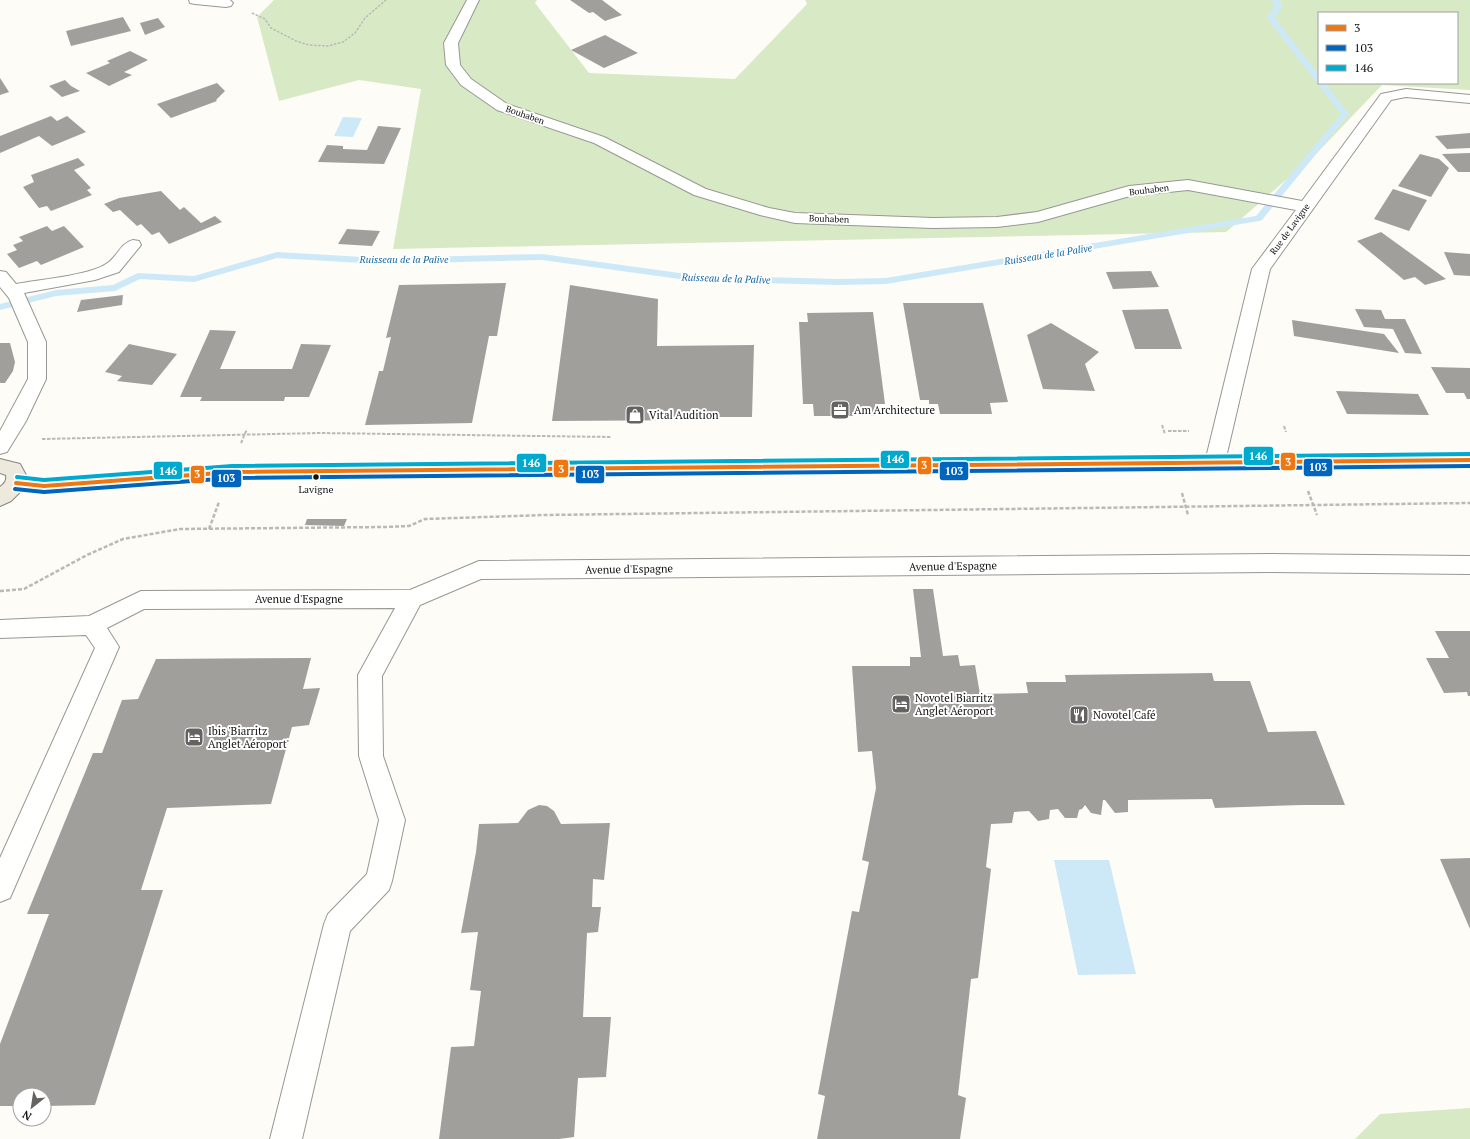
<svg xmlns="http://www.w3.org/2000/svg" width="1470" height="1139" viewBox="0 0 1470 1139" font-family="'PT Serif',serif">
<rect width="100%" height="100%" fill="#fdfcf7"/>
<!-- forest -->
<path fill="#d8eac5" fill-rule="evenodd" d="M274,0H537L535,3L589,73L735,79L807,4L805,0H1470V90L1382,85L1317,153L1226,232L393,249L421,89L359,80L279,101L257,17ZM1319,13H1457V83H1319Z
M1470,1108V1139H1355L1380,1114Z"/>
<!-- water -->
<path fill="#cde8f7" d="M343,117L362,118L353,137L334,136Z
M1054,860H1109L1136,974L1078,975Z"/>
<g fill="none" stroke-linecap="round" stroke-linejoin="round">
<!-- stream -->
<path fill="#cde8f7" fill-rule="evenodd" d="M1271,0H1279L1283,5L1275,18L1319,75V83H1325L1349,114L1262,220L1259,221L886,284L837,285L694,281L542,260L380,264L277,258L194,282L140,279L115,291L56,296L0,310V304L56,290L113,285L138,273L194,276L277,252L380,258L542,254L694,275L837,279L886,278L1256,216L1341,114L1267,18L1275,5Z"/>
</g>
<!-- building -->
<path fill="#a19f9c" d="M570,0H602L622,15L605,21L593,12L589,13Z
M123,17L131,31L71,46L66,31Z
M158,18L165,27L145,35L140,23Z
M605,35L638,53L604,68L571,50Z
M130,51L148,60L124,72L132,75L109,86L86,73L110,63L107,61Z
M0,78L9,92L0,95Z
M65,80L71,86L80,91L62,97L49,86Z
M217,83L225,91L216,100L217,101L171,118L157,104Z
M51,116L57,121L67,116L86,132L52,146L39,136L0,153V136Z
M378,126L401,128L384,164L318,162L327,145L343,146V149L367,150Z
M1470,133V148L1447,149L1435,136Z
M1470,153V172H1458L1442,154Z
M1420,154L1439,159L1449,168L1431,197L1398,186Z
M78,158L85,165L74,170L91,188L87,190L92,195L51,211L47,206L39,208L23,187L34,182L31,175Z
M1393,189L1427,200L1409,231L1374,219Z
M161,191L180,210L184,207L201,223L215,216L222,222L169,244L159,232L152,235L141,224L137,226L120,210L113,212L104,204L119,198Z
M47,226L52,231L64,226L84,247L41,265L37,261L19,268L7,254L17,250L13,245L23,241L19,237Z
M347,229L380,231L372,246L338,244Z
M1381,232L1446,279L1425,285L1415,277L1404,280L1357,241Z
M1444,252L1470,254V276L1454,275Z
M1151,271L1159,287L1113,289L1106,272Z
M506,283L497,336H489L472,423L365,425L379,371H383L391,337L386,338L399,285Z
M570,285L658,299L657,346L754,345L752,417H712V420L552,421Z
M123,295L122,305L77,312L81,300Z
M903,303H983L1008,402L990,403L992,414H940L938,404H929V400H920Z
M1168,309L1182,349H1135L1122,310Z
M1355,309L1381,310L1385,319H1405L1422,354L1405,353L1393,329L1364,327Z
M873,312L885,404H875L876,416H814L813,404H803L799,322H808L807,313Z
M1292,320L1384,334L1399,353L1294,336Z
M1051,323L1099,352L1085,364L1095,391L1043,389L1027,335Z
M210,330L236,331L220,369H292L301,344L331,345L309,397H285L284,401H200L202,397H180Z
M0,343H10L15,362L13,371L5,383H0Z
M129,344L177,354L152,385L117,381L122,376L105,372Z
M1431,367L1470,368V399H1467L1464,393H1446Z
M1336,391L1418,394L1429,415L1347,414Z
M307,519H347L344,526L305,525Z
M913,589H933L943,656L958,655L960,666L975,665L980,694L1028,693L1026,682H1066L1065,675L1212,673L1214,681H1250L1268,732L1316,731L1345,805H1302L1215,808L1212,799L1128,800V812L1115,813L1105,800H1103L1101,815L1091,813L1085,805L1082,809L1079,810L1077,818H1065L1058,809L1050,810L1049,819L1038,821L1029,811L1014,812L1012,823L991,824L986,867L991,869L978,978L971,979L958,1095L966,1098L960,1139H817L825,1096L818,1094L852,911L859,912L869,862L862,860L876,788L872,751L858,752L852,666H910V657H921Z
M1435,631H1470V696H1468L1467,692L1444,693L1426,658H1449Z
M311,658L303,689L320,688L309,725L292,727L271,804L167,808L141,890H163L95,1105L44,1106V1095H20V1106H0V1044L49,914H27L93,753H102L122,700L138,699L156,659Z
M539,805L547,806L554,811L561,824L610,823L604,880L593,879L592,907H601L598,932L587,933L583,1017H611L606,1077L578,1078L574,1137L559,1139H439L451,1047L474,1046L481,991L470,990L478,932L461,933L476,852L479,824L518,823L528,810Z
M1470,858V929L1440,859Z"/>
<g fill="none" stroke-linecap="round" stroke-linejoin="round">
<defs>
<path id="minor" d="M189,0H230L233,3L231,6L226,7L195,4L190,3Z
M467,0H479L458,43L460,65L471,79L507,104L604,137L706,189L769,208L795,213L933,218L997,217L1037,212L1129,186L1188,180L1302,201L1381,94L1406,89L1470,95V103L1406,97L1391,100L1270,269L1225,462L1222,467L1215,469L1208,467L1205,462L1252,269L1296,210L1188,190L1130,196L1038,222L997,227L933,228L795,223L760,215L694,195L594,143L497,110L461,85L446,65L444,43Z
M133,240L139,241L141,245L119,272L95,280L24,293L46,342V379L26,421L7,452L0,454V431L28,379V342L9,298L0,287V271L6,272L16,284C37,280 91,275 106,264C117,258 120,243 133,240Z
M1269,554L1470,556V574L1269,572L481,579L420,605L382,676L383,756L405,820L392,881L389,890L350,931L302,1139H270L324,924L328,914L367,874L379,820L359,756L358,675L395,608L144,609L107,628L119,647L10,898L0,902V858L95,648L86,635L0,638V620L89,616L141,591L410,590L479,561Z"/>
<path id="major" d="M1470,453V467L232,479L44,494L21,491L11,501L0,506V487C4,484 7,481 6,475L0,473V459L20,464L27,477L44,478L232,465Z"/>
</defs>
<!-- minor casing -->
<use href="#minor" stroke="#979795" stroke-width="2"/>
<!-- major casing -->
<use href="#major" stroke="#858482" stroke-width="2"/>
<!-- path-far2 -->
<path stroke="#b9b9b8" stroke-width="1.5" stroke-dasharray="2.5 1.5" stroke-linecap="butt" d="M252,13L265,19L271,28L296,41L309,45L328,46L343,42L355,33L365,18L386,0"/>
<!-- path-far1 -->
<path stroke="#b9b9b8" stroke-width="2" stroke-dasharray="3.5 1.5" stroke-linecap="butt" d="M1162,425L1165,434
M1284,426L1286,432
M1168,431H1189
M42,439L321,433L611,437
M241,443L247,429"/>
<!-- path -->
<path stroke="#b9b9b8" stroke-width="2.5" stroke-dasharray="4 2" stroke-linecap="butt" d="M1308,491L1317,515
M1182,493L1188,515
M209,529L219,502
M0,591L24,589L87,555L123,539L180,529L384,527L409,526L425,519L545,515L1470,503"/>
<!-- minor -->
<use href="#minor" fill="#fffffe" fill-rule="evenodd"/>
<!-- major -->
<use href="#major" fill="#ede9dc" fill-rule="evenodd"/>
<defs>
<path id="bus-1" d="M16,483L44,486L232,472L1470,460"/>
<path id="bus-2" d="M15,489L44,492L232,478L1470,466"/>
<path id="bus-3" d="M17,477L44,480L232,466L1470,454"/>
</defs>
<!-- bus-1 casing -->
<use href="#bus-1" stroke="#fff" stroke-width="7"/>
<!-- bus-2 casing -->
<use href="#bus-2" stroke="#fff" stroke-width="7"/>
<!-- bus-3 casing -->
<use href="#bus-3" stroke="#fff" stroke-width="7"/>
<!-- bus-1 -->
<use href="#bus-1" stroke="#e71" stroke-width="4"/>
<!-- bus-2 -->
<use href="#bus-2" stroke="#0065bd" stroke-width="4"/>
<!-- bus-3 -->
<use href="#bus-3" stroke="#00a9ce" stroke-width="4"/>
</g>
<!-- icons -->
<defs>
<symbol id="office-square" viewBox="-11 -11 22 22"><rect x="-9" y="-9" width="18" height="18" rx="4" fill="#646362" stroke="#fff"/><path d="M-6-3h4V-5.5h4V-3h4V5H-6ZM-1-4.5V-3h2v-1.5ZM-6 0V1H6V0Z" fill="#fff"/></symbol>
<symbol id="shop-square" viewBox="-11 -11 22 22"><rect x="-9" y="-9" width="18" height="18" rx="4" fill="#646362" stroke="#fff"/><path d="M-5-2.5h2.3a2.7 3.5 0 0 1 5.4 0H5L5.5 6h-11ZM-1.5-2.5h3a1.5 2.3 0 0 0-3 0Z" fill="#fff"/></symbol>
<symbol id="hotel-square" viewBox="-11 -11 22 22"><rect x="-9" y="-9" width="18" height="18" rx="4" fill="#646362" stroke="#fff"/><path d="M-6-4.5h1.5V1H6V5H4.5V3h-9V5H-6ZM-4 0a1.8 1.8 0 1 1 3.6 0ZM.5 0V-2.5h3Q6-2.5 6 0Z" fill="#fff"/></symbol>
<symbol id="restaurant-square" viewBox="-11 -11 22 22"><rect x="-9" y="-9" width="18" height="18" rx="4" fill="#646362" stroke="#fff"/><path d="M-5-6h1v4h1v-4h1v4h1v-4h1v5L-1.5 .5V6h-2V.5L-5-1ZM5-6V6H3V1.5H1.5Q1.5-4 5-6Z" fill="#fff"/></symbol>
</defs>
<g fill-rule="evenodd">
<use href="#office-square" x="829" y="399" width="22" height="22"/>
<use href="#shop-square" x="624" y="404" width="22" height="22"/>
<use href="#hotel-square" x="890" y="693" width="22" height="22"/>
<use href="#restaurant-square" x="1068" y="704" width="22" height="22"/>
<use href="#hotel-square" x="183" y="726" width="22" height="22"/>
</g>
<!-- markers -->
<circle fill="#111" stroke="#fff" stroke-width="1.5" cx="316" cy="477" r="3.5"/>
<g text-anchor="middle" stroke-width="4" stroke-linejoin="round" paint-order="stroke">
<!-- far-street labels -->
<g font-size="9" fill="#111" stroke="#fff">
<text transform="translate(525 115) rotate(19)" y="3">Bouhaben</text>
<text transform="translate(1149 190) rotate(-7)" y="3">Bouhaben</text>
<text transform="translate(829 219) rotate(2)" y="3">Bouhaben</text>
<text transform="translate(1290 229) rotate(-54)" y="3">Rue de Lavigne</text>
</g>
<!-- far-water labels -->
<g font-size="10" font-style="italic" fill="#1768a6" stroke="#fff">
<text transform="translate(1048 254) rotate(-9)" y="4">Ruisseau de la Palive</text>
<text x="404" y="263">Ruisseau de la Palive</text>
<text transform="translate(726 278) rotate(2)" y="4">Ruisseau de la Palive</text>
</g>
<!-- bus labels -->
<g font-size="10" fill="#111" stroke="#fff">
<text x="316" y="493">Lavigne</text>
</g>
<!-- poi labels -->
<g font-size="11" fill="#111" stroke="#fff" text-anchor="start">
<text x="854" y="414">Am Architecture</text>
<text x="649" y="419">Vital Audition</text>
<text x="915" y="702">Novotel Biarritz<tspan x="915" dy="13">Anglet Aéroport</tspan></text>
<text x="1093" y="719">Novotel Café</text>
<text x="208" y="735">Ibis 'Biarritz<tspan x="208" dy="13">Anglet Aéroport'</tspan></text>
</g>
<!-- street labels -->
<g font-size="11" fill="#111" stroke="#fff">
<text transform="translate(953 566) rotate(-1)" y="4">Avenue d'Espagne</text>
<text transform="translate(629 569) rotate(-1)" y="4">Avenue d'Espagne</text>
<text x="299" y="603">Avenue d'Espagne</text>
</g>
</g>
<g stroke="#fff" stroke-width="1.5">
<rect x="1243" y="446" width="31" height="20" rx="4" fill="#00a9ce"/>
<rect x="880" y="450" width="30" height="19" rx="4" fill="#00a9ce"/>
<rect x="1280" y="452" width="16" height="19" rx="4" fill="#e71"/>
<rect x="516" y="453" width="31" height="20" rx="4" fill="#00a9ce"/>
<rect x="917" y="456" width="15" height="19" rx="4" fill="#e71"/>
<rect x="1303" y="458" width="30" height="19" rx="4" fill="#0065bd"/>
<rect x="553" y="459" width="16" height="19" rx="4" fill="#e71"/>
<rect x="153" y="461" width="30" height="19" rx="4" fill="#00a9ce"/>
<rect x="939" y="461" width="30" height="20" rx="4" fill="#0065bd"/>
<rect x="575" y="465" width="30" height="19" rx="4" fill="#0065bd"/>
<rect x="190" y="465" width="15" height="19" rx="4" fill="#e71"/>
<rect x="211" y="469" width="31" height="19" rx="4" fill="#0065bd"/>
</g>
<g font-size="11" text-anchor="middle" font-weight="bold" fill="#fff">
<text x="1258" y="460">146</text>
<text x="895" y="463">146</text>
<text x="1288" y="466">3</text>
<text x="531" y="467">146</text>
<text x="924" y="469">3</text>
<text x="1318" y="471">103</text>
<text x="561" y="473">3</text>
<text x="168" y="475">146</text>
<text x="954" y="475">103</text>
<text x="590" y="478">103</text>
<text x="197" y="478">3</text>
<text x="226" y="482">103</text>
</g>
<!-- legend -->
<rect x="1318" y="12" width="140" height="72" fill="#ffffff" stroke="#a0a0a0"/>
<rect x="1326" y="25" width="20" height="6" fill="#ee7711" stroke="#a0a0a0"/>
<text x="1354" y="32" font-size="12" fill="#111111">3</text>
<rect x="1326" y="45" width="20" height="6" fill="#0065bd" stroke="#a0a0a0"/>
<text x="1354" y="52" font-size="12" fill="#111111">103</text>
<rect x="1326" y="65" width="20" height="6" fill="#00a9ce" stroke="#a0a0a0"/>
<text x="1354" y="72" font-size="12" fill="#111111">146</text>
<!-- north arrow -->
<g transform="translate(32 1107) rotate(210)"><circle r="19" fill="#ffffff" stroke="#a0a0a0"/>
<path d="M0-3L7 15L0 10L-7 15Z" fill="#646362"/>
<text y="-6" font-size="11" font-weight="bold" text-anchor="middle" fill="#111111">N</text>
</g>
</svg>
